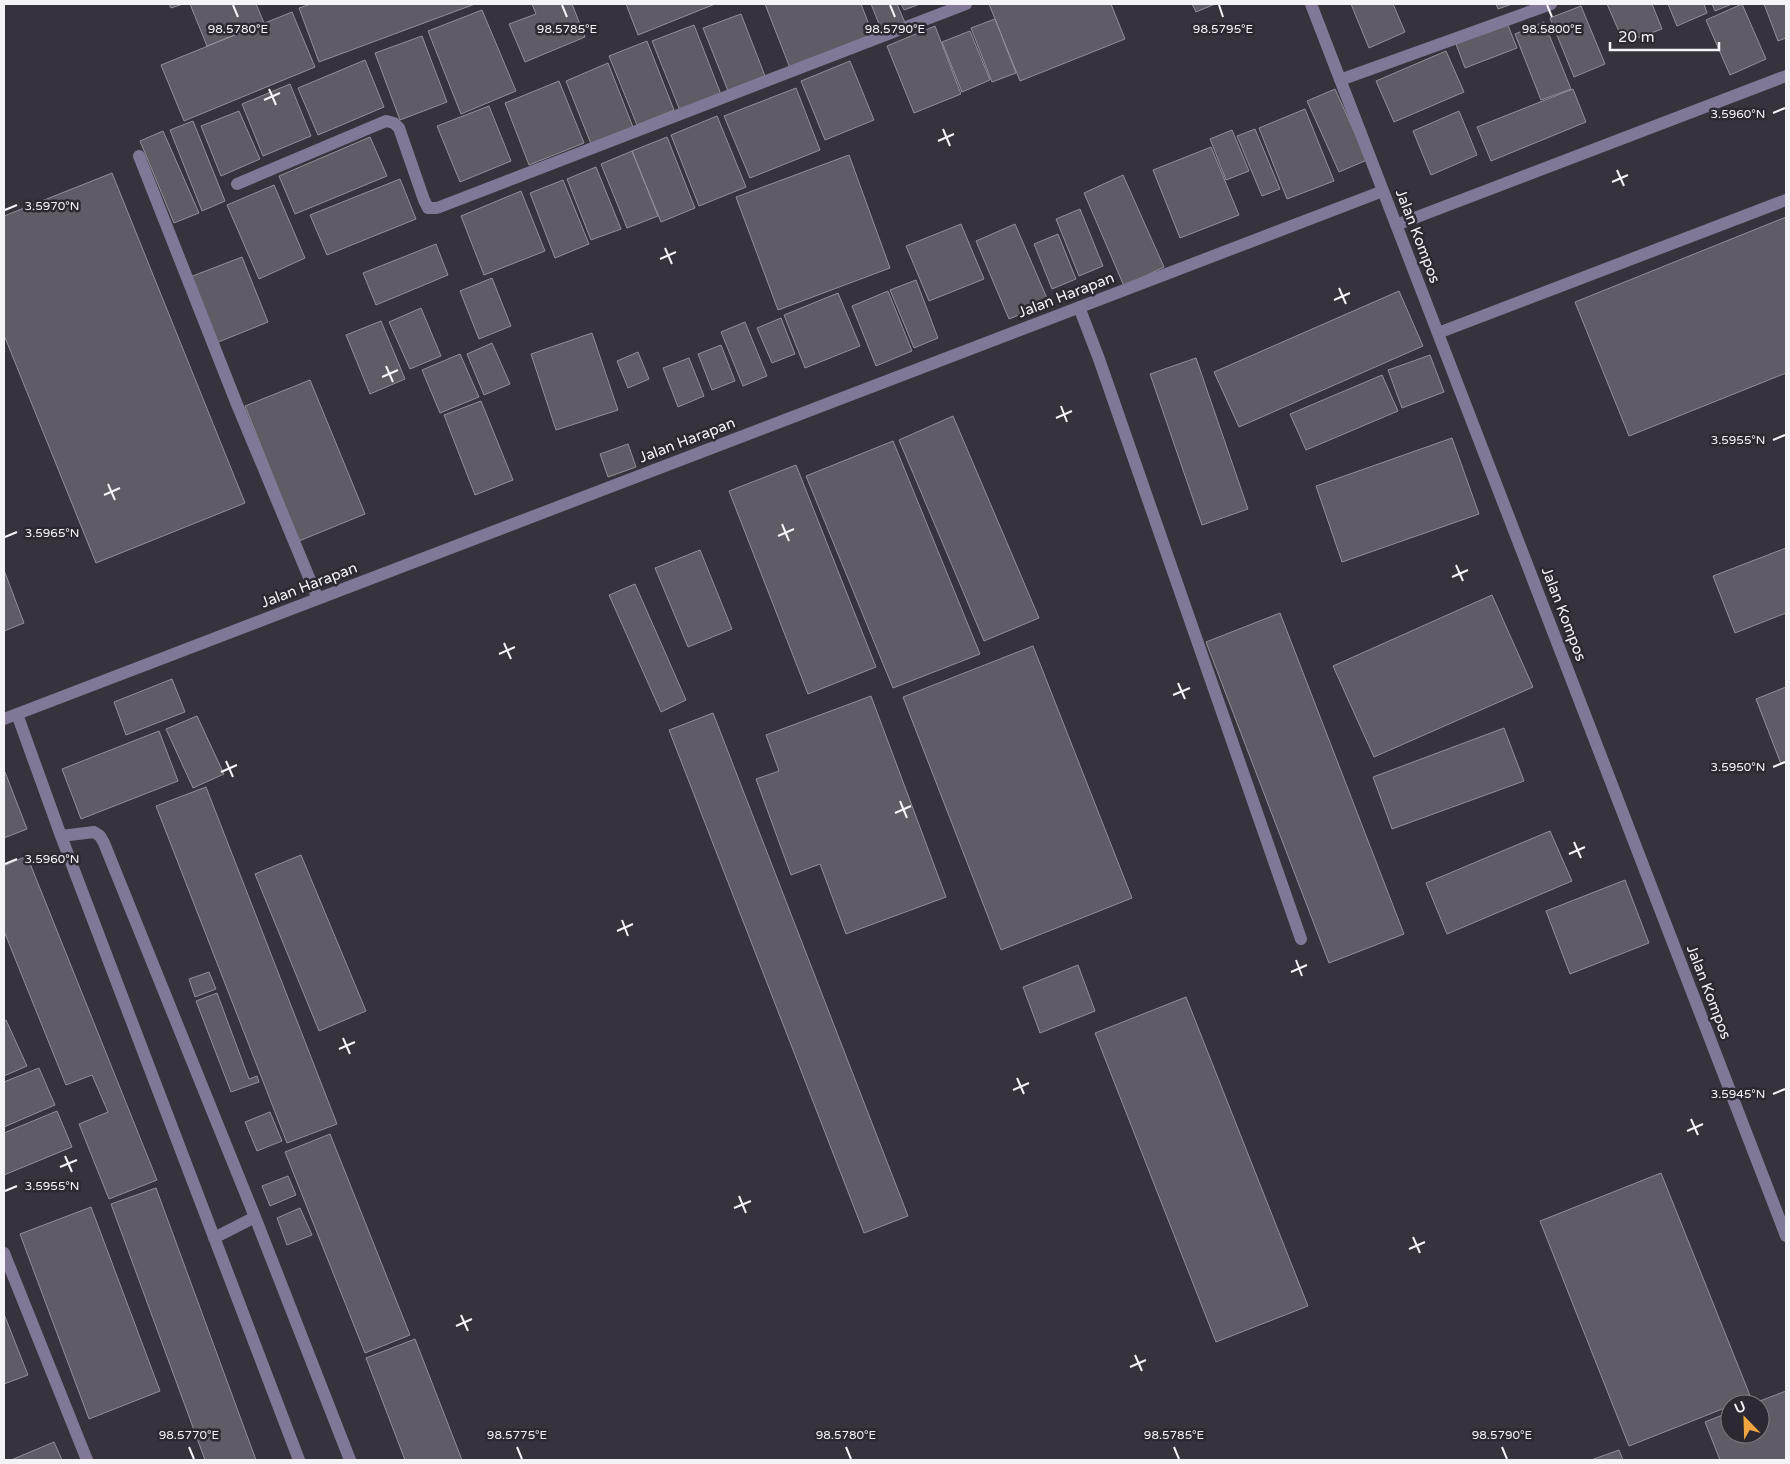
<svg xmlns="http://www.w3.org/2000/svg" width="1790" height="1464" viewBox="0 0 1790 1464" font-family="'Varela Round',sans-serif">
<rect width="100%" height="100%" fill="#36333c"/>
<!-- building -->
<path fill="#5f5c65" stroke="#928f99" d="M169,4H183L171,8Z
M190,4H256L264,23L207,46Z
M311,4H475L319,62L299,8Z
M532,4H572L585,37L525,62L509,24L536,14Z
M626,4H715L638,35Z
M765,4H861L873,35L790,68Z
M871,4H897L906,25L883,34Z
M901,4H920L904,10Z
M989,4H1111L1125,39L1020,81Z
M1192,4H1215L1196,12Z
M1351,4H1393L1405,32L1369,48Z
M1496,4H1512L1498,9Z
M1607,4H1652L1662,29L1624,43Z
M1668,4H1704L1707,13L1677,26Z
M1712,4H1732L1715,11Z
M1742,4L1766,59L1730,75L1706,20Z
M1764,4H1786V38L1778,41Z
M1581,6L1605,64L1574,77L1550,18Z
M482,10L516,91L461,114L428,31Z
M292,12L315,67L184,121L161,65Z
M741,14L765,76L728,91L703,28Z
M995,19L1016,73L992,82L971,28Z
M1544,22L1571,89L1541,100L1515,34Z
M1507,23L1517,48L1465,68L1456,44Z
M694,25L722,97L681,113L652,41Z
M935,26L961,94L914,113L887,46Z
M970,31L990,80L962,92L942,42Z
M422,36L447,102L400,120L375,53Z
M647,41L674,110L637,125L609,56Z
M1446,51L1464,92L1394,122L1376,81Z
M365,60L384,107L318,135L298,88Z
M850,61L874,120L825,140L801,81Z
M608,63L633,127L591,144L566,81Z
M559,81L584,143L529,165L505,103Z
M290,84L311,136L263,156L242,104Z
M796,88L820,150L750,178L724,116Z
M1335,89L1367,160L1339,172L1307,101Z
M1573,89L1586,122L1491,161L1477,127Z
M489,106L511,161L460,182L437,126Z
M1305,109L1334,181L1287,199L1259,128Z
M239,111L260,159L221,176L201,126Z
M1459,111L1477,155L1431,175L1413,131Z
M717,116L746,187L699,206L671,135Z
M193,121L225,201L202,211L170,130Z
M1255,129L1280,189L1262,196L1237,136Z
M1232,130L1249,171L1226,180L1210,139Z
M163,131L199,213L174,223L140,141Z
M370,137L387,176L295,214L279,176Z
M667,137L695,208L661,222L632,151Z
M1211,147L1239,215L1180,238L1153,170Z
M632,151L658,216L627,228L601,164Z
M849,155L890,268L778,310L736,197Z
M596,167L621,229L591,240L567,179Z
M112,173L245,503L96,563L4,335V216Z
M1123,175L1164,267L1124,286L1084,193Z
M400,179L416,219L327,255L310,215Z
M563,180L589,244L555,258L530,193Z
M274,185L305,258L259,279L227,205Z
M521,191L545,251L484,275L461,216Z
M1080,209L1103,266L1079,276L1056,219Z
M1786,217V373L1629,436L1575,302Z
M961,224L984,279L929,301L906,246Z
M1015,224L1049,303L1009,319L976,241Z
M1058,234L1076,279L1052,289L1034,244Z
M436,244L448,275L376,305L363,273Z
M242,257L268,322L216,343L190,277Z
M492,278L511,326L479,339L460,291Z
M916,280L938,338L914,348L890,290Z
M888,291L912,351L876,366L852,306Z
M1399,291L1423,346L1239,427L1214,372Z
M838,293L860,346L805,368L784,315Z
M421,308L441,356L410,369L389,322Z
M781,318L795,354L772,363L757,328Z
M381,321L405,379L370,394L346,335Z
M745,322L767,376L743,386L721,332Z
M592,333L618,410L556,430L531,354Z
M492,343L510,384L484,395L467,354Z
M721,345L735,381L712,390L698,354Z
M638,352L649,379L628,388L617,361Z
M460,354L479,397L440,413L422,370Z
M1430,355L1444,392L1402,408L1388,370Z
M689,358L704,396L678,407L663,368Z
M1196,358L1248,509L1202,525L1150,374Z
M1382,375L1398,411L1306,450L1290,414Z
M310,380L365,514L299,541L245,406Z
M481,401L513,480L475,495L444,415Z
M953,416L1039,618L984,641L899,440Z
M1452,438L1479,514L1342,562L1316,486Z
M893,441L980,654L893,688L806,476Z
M628,444L636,467L608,477L600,454Z
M796,465L876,667L808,694L729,491Z
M1786,548V613L1735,633L1713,576Z
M700,550L732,629L688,647L655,568Z
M4,570L24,623L4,631Z
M635,584L686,700L661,712L609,595Z
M1492,595L1533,687L1374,757L1333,666Z
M1280,613L1404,934L1329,963L1206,642Z
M1033,646L1132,898L1001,950L903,697Z
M172,679L185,712L126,735L114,702Z
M1786,687V762L1781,764L1756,699Z
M871,696L946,897L846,934L820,864L791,875L756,779L779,771L766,735Z
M713,713L908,1216L864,1233L669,730Z
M197,716L224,774L193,788L166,729Z
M1504,728L1524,781L1392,829L1373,777Z
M159,731L178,781L81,819L62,769Z
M5,772L27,829L4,838V773Z
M206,787L337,1124L287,1143L156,806Z
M1550,831L1572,881L1447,934L1426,883Z
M301,855L366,1011L319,1031L255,874Z
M27,856L157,1180L109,1199L79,1124L108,1112L92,1075L66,1085L4,931V866Z
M1625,880L1649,943L1570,974L1546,911Z
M1078,965L1095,1011L1040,1033L1023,987Z
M209,972L216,989L195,997L189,979Z
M217,993L249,1079L257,1076L259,1082L231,1092L196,1001Z
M1186,997L1308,1306L1216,1342L1095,1033Z
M6,1020L27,1066L4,1076V1021Z
M39,1068L55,1105L4,1127V1082Z
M57,1111L72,1147L4,1175V1133Z
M270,1112L282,1141L257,1151L245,1122Z
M330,1134L410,1335L365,1353L285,1152Z
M1661,1173L1751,1398L1735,1404H1730V1406L1629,1446L1540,1221Z
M288,1176L296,1195L270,1206L262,1186Z
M156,1188L256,1460H205L111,1204Z
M91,1207L160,1391L89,1419L20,1234Z
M300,1208L312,1235L287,1245L277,1218Z
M4,1314L28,1375L4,1384Z
M415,1339L462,1460H405L366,1358Z
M1786,1391V1460H1720L1705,1422L1730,1412V1434H1760V1404H1752Z
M54,1442L62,1460H11Z
M1619,1450L1623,1460H1591Z"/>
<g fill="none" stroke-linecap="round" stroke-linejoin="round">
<!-- minor -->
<path stroke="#817797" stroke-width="12" d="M1311,4L1786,1236
M1340,80L1551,4
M139,156L236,402L318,599
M237,184L386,121L394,123L399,128L424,200L428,208H437L966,4
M1396,225L1786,76
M1079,307L1099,359L1301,939
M1438,333L1786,200
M17,714L61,836L299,1460
M4,719L1383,191
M61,836L94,832L100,836L104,843L255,1217L350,1460
M214,1238L255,1217
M4,1253L87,1460"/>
</g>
<!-- ticks -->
<path fill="none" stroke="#f4f3f8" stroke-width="2" d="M233,5L238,17M562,5L567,17M890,5L895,17M1219,5L1223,17M1547,5L1552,17M269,89L276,105M264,100L280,93M1773,113L1785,108M943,129L950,146M938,141L954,134M1617,170L1624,186M1612,182L1628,175M5,210L17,205M665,248L672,264M660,259L676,252M1339,288L1346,304M1334,300L1350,293M386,366L393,382M382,377L398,370M1061,406L1067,422M1056,418L1072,411M1773,440L1785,435M108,484L115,500M104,495L120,488M782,524L789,541M778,536L794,529M5,537L17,532M1456,565L1463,581M1452,577L1468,570M504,643L511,659M499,654L515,647M1178,683L1185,699M1173,695L1190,688M226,761L233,777M1773,767L1785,762M221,772L237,765M900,801L907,818M895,813L911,806M1574,842L1581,858M1569,854L1585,847M5,864L17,859M622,920L628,936M617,931L633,924M1296,960L1302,976M1291,972L1307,965M343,1038L350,1054M339,1049L355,1042M1017,1078L1024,1094M1013,1090L1029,1083M1773,1094L1785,1089M1691,1119L1698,1135M1687,1131L1703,1124M65,1156L72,1172M60,1167L77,1160M5,1191L17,1186M739,1196L746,1213M734,1208L751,1201M1413,1237L1420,1253M1409,1249L1425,1242M461,1315L468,1331M456,1326L472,1319M1135,1355L1142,1371M1130,1367L1146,1360M189,1447L194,1459M517,1447L522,1459M846,1447L851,1459M1174,1447L1179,1459M1502,1447L1507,1459"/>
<g text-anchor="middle" stroke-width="5" stroke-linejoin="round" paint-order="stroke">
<!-- street labels -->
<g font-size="15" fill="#f4f3f8" stroke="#2c2932">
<text transform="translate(1418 236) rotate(69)" y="5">Jalan Kompos</text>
<text transform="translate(1066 295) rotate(-21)" y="5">Jalan Harapan</text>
<text transform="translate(687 440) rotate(-21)" y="5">Jalan Harapan</text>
<text transform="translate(309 585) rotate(-21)" y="5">Jalan Harapan</text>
<text transform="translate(1564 614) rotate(69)" y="5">Jalan Kompos</text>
<text transform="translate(1709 992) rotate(69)" y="5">Jalan Kompos</text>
</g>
</g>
<g font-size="12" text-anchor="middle" fill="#f4f3f8" stroke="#2c2932" stroke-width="5" stroke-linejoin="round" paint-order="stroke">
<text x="238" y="33">98.5780°E</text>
<text x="567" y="33">98.5785°E</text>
<text x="895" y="33">98.5790°E</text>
<text x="1223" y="33">98.5795°E</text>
<text x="1552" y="33">98.5800°E</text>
<text x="1738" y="118">3.5960°N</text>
<text x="52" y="210">3.5970°N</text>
<text x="1738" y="444">3.5955°N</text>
<text x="52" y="537">3.5965°N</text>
<text x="1738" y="771">3.5950°N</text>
<text x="52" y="863">3.5960°N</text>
<text x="1738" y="1098">3.5945°N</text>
<text x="52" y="1190">3.5955°N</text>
<text x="189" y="1439">98.5770°E</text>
<text x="517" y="1439">98.5775°E</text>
<text x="846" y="1439">98.5780°E</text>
<text x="1174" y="1439">98.5785°E</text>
<text x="1502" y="1439">98.5790°E</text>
</g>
<!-- border -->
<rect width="1790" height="1464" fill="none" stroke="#f4f3f8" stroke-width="10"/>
<!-- north arrow -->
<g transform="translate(1745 1419) rotate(337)"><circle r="24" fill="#2c2932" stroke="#7c7a81"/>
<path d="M0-4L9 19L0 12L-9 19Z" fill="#f1a540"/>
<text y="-8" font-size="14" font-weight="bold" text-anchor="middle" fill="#f4f3f8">U</text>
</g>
<!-- scale -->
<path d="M1610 42v8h109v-8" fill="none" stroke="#f4f3f8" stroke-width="2.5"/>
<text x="1618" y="42" font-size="15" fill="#f4f3f8" stroke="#2c2932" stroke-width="4" paint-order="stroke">20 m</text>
</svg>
